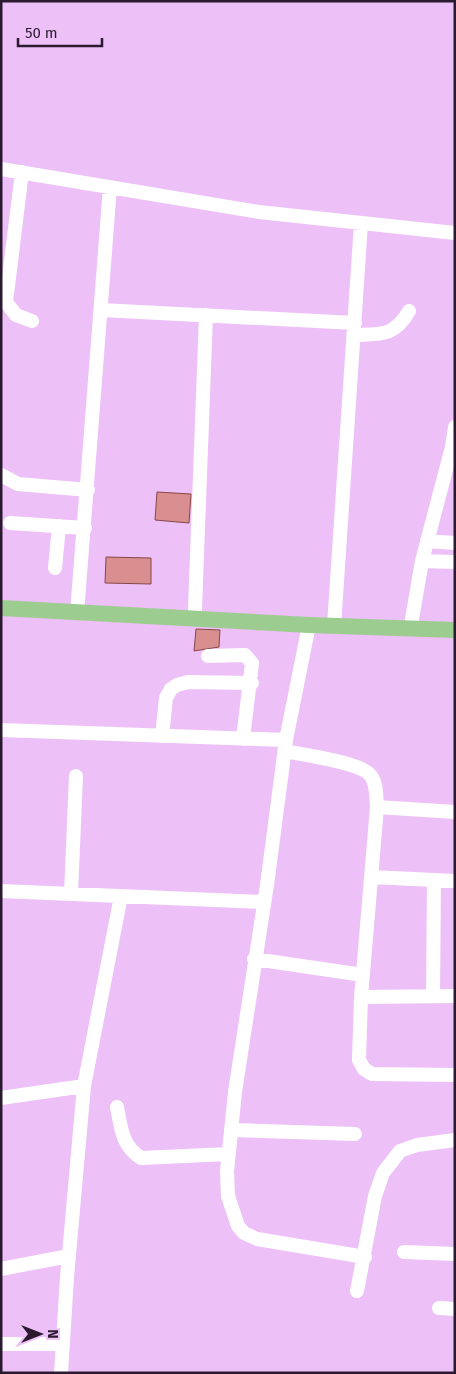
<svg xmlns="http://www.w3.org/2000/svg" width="456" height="1374" viewBox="0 0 456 1374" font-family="'Fira Sans',sans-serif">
<rect width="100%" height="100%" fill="#edc0f8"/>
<!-- building -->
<path fill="#d98f8f" stroke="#884648" d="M157,492L191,494L189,523L155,520Z
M106,557L151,558V584L105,583Z
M196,629L220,630L219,647L194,651Z"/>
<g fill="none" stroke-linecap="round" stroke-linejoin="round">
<!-- minor -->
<path stroke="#fff" stroke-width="14" d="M1,169L259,212L455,233
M22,172L6,302L16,315L32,321
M101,310L355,323
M354,335C381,334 394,337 409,311
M1,475L18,484L88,490
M10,523L85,528
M427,541L455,543
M422,561L455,562
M55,568L59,526
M195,609L206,315
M77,613L110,187
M412,619L422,561L452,447L455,427
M309,625L286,740L267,885L235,1092L227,1171L228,1196L238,1226L244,1233L257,1239L365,1257
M334,626L361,223
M208,656L245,655L252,663L243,739
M1,730L286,740
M162,736L166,698L171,689L177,685L188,682L252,683
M285,751C302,755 362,762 371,776C377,784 376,797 377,807
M455,812L377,807L361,997L359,1060L364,1069L372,1074L455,1075
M371,877L455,881
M1,891L264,902
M71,894L76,776
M254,959L363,975
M433,996L434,880
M361,997L455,996
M1,1098L84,1086
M117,1107C121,1128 122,1146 141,1158L229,1154
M232,1130L355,1134
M404,1252L455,1254
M1,1269L69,1256
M357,1291L375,1196L383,1173L400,1151L417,1145L455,1140
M439,1308L455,1309
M1,1344H62
M61,1373L67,1277L84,1086L121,896"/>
<!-- major -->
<path stroke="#9dcc91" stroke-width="16" d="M1,608L309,625L455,630"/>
</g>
<!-- border -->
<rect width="456" height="1374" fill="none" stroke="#2b1a2f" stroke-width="5"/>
<!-- north arrow -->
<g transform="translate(40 1334) rotate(90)" stroke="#edc0f8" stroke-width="4" paint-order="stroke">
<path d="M0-4L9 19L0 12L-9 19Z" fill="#2b1a2f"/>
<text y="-8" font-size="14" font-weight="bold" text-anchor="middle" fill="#2b1a2f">N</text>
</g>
<!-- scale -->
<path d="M18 38v8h84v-8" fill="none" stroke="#2b1a2f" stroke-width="2.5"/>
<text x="25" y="38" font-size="15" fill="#2b1a2f" stroke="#edc0f8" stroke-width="4" paint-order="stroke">50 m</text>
</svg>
